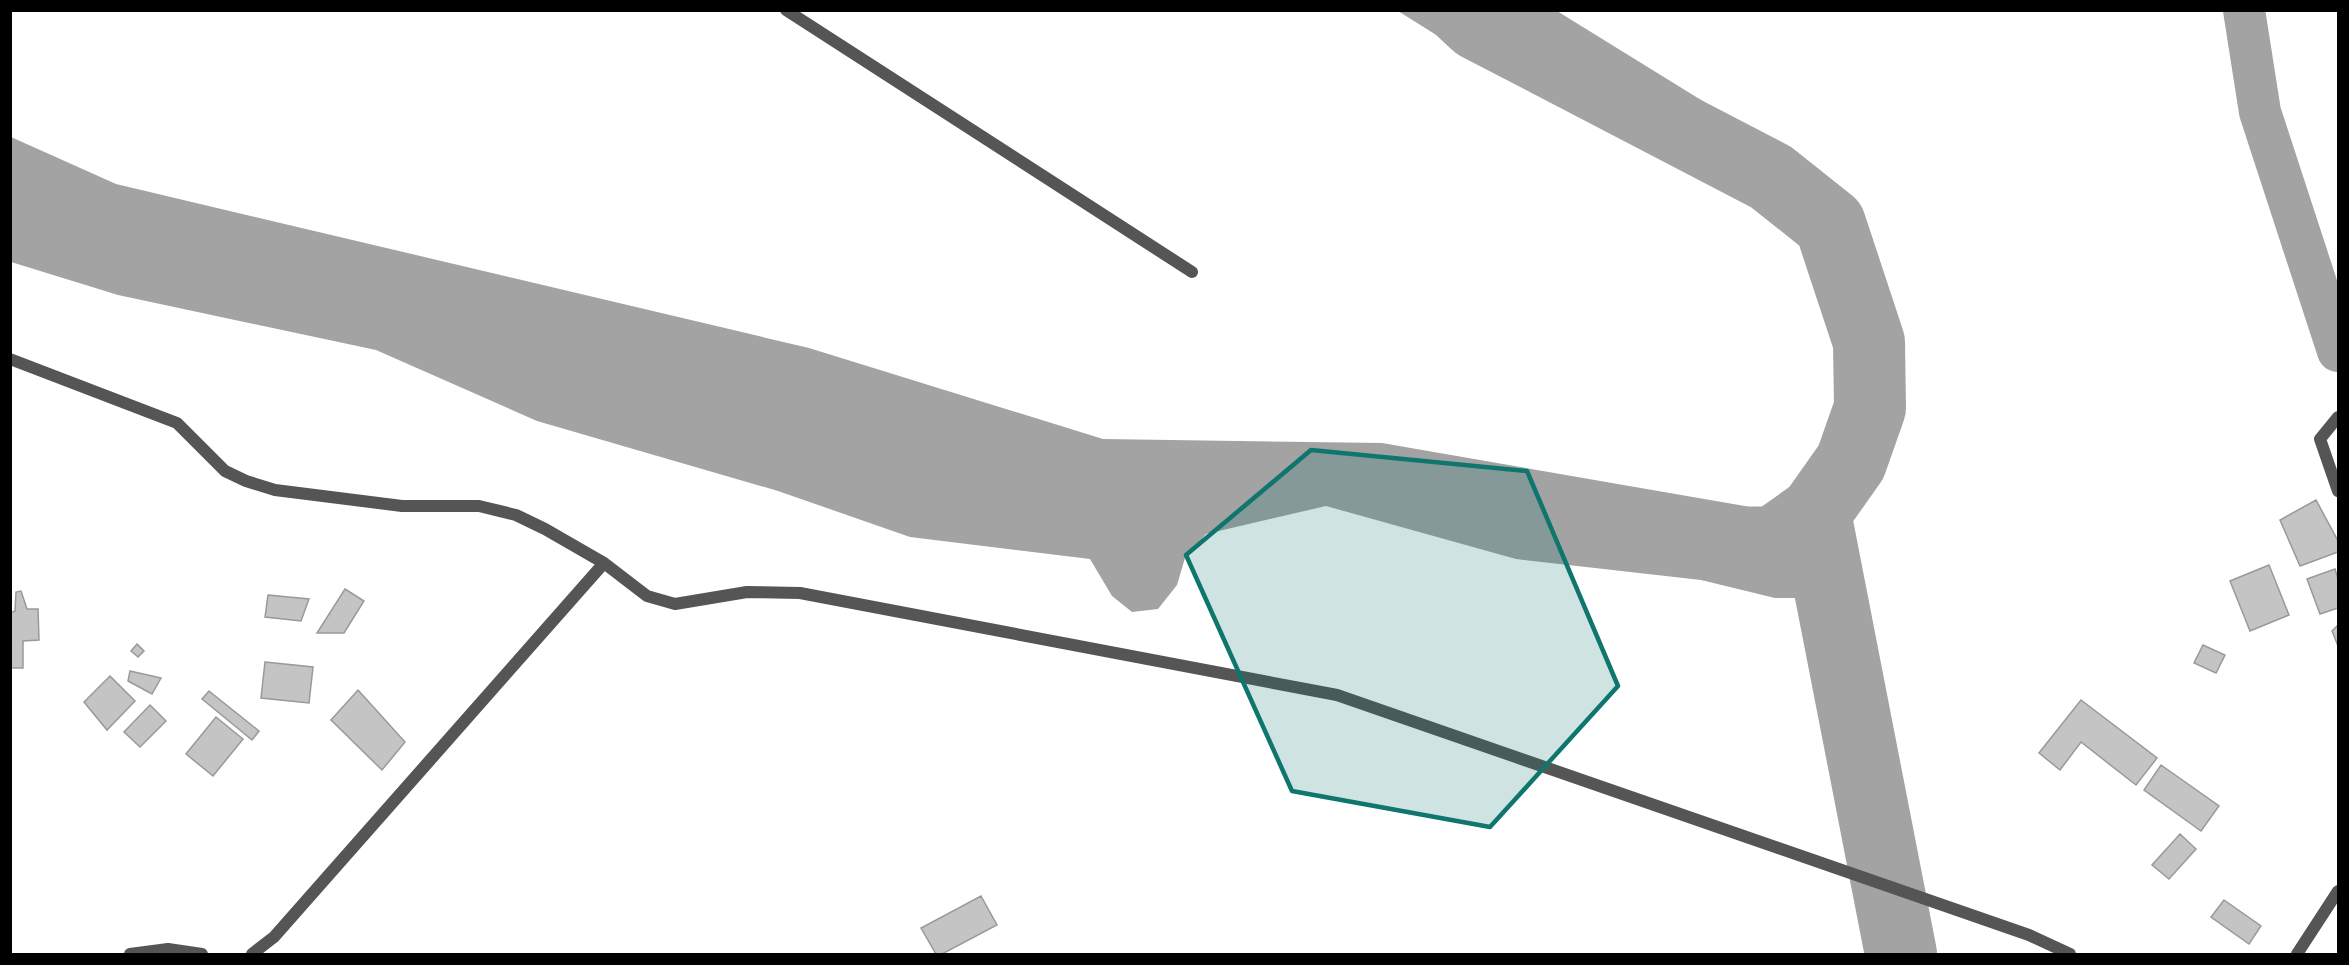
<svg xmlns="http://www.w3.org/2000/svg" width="2349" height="965" viewBox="0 0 2349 965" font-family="Quicksand,sans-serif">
<rect width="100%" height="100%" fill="#fff"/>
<!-- water -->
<path fill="#a3a3a3" d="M1398,11H1557L1714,108C1721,129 1717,146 1704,162L1686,164L1492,70Z
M11,137L116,184L809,348L1103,439L1382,443L1762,509L1797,525L1810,543L1811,573L1799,598H1775L1701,580L1516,559L1326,506L1206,534L1185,558L1177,585L1158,609L1132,612L1112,596L1090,559L910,537L778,491L537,421L376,350L118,295L11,262Z"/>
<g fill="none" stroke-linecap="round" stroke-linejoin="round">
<!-- canal -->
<path stroke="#a3a3a3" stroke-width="42" d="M2244,10L2260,112L2338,351"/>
<!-- river -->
<path stroke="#a3a3a3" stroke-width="72" d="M1462,10L1477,24L1771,177L1830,224L1869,342L1870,408L1851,462L1815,513L1774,542L1734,543L1702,539
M1815,513L1901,954"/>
</g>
<!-- building -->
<path fill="#c4c4c4" stroke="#999" stroke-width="1.5" d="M2316,500L2338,541V552L2300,566L2280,520Z
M2269,565L2289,615L2250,631L2230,581Z
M2335,569L2338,579V608L2320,614L2307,579Z
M345,589L364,601L344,633H317Z
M21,591L27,609H38L39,640L23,641V668H10V613L15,611L16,592Z
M268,595L309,599L301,621L265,617Z
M2338,625V646L2332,631Z
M137,644L144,651L138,657L131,651Z
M2203,645L2225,655L2216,673L2194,663Z
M265,662L313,667L309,703L261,698Z
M130,671L161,678L152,694L128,681Z
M110,676L135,701L107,730L84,702Z
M358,690L405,742L382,770L331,720Z
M209,691L259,731L252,740L202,699Z
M2081,700L2157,758L2136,785L2081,742L2060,770L2039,753Z
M150,705L166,721L140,747L124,732Z
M216,717L243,739L213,776L186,754Z
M2161,765L2219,806L2201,831L2144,790Z
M2180,834L2196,849L2169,879L2152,865Z
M981,896L997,925L942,954H936L921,928Z
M2224,900L2261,926L2249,944L2211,917Z"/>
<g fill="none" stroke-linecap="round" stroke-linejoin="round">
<!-- minor -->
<path stroke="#555" stroke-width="12" d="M786,10L1192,272
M10,359L177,423L225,471L246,481L275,490L402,506H479L516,515L545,529L604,563L647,596L675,604L747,592L800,593L1337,695L2029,935L2070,954
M2338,417L2320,439L2338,491
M130,954L168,949L202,954
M252,954L274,937L604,563
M2297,954L2338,891"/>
</g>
<!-- marked area -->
<path fill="#0f766e" fill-opacity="0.2" stroke="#0f766e" stroke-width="4.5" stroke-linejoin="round" d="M1311,450L1527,471L1618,686L1490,827L1292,791L1186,555Z"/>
<!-- border -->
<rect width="2349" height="965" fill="none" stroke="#000000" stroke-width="24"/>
</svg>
